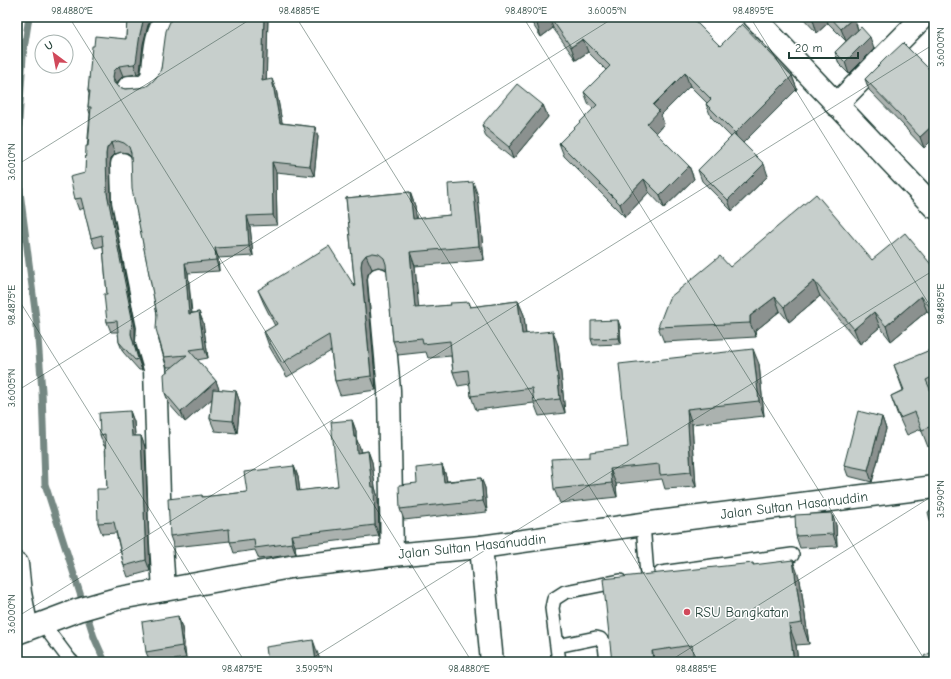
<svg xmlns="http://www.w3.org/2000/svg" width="951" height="679" viewBox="0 0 951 679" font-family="'Comic Neue',sans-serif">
<rect width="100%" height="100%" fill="#fff"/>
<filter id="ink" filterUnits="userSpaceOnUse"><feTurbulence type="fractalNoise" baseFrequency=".025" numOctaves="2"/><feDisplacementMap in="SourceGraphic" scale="8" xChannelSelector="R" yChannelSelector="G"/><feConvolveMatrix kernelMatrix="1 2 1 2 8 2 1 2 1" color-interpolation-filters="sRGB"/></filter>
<g filter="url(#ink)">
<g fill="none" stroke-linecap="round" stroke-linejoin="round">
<!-- stream -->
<path stroke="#758883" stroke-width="7" d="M29,17L23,56L18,137L20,192L37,326L42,391L45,484L94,637L105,662"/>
<defs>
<path id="lane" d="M643,524L647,575
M661,573L792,555
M42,623L69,659L72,662
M557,646L596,638L600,639L605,645L607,662
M559,662L552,608L554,599L565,592L620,581"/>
<path id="street" d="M129,87C140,87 146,87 152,77C155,58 154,33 167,17
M836,105L923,17
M122,164L123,201L148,327L147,341L155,369L160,527L164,590
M379,279L389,390L392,555
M481,547L492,662
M17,564L20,593L27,629"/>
<path id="primary" d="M754,17L934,207
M17,633L78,610L120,598L290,567L392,555L481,547L643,524L934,487"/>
</defs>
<!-- lane casing -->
<use href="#lane" stroke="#1f3d34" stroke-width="16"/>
<!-- street casing -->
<use href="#street" stroke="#1f3d34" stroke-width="25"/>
<!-- primary casing -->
<use href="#primary" stroke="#1f3d34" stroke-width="25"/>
<!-- lane -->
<use href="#lane" stroke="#fff" stroke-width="13"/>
<!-- street -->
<use href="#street" stroke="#fff" stroke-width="22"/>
<!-- primary -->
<use href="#primary" stroke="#fff" stroke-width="22"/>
</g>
<!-- wall -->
<path fill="#abb2af" stroke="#1f3d34" d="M127,17H153L148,25L143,44L140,72L137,74L123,76L118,81L117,86L119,87L125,89L139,88L147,86L153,81L159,74L161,69L172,17H268L266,80L276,89L282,123L315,127L318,137L314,176L276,172L277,225L250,226L253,256L218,258L219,271L188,273L192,313L199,312L203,322L208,358L197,360L216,381L219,390L236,391L240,403L237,433L215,431L210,419L212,398L185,422L169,404L165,393L173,367H167L164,357L131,156L128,153L121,152L115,154L111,158L110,164L111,203L135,328V344L142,370H139L123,352L119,342L118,332H111L107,322V294L103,246L95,248L91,238L84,208L79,210L75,199L85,173L90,114L88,107L89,94L88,91L94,46L126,39Z
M528,17H691L720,46L792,76L797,89L743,143L768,176L732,211L702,181L698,170L731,137L711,117L706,104L707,103L690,86L661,115L664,124L656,133L689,166L694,179L664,208L649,192L625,217L564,156L559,143L593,109L589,105L584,92L606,70L588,52L576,60L553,28L541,37Z
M802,17H854L858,29L874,49L849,74L839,64L835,52L846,41L828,23L817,33Z
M888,57L931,71L934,68V138L924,148L907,130L906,128L869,90L865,79Z
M543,105L548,117L513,159L486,137L482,125Z
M410,192L415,206L416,219L450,215L478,196L484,260L415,266L418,308L451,305L469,302L471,307L518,301L524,315L526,334L558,345L565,413L539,416L534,403L476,410L471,396L470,384L458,386L453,372L451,356L428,358L426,352L398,355L393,341L387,270L384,268L378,267L372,269L368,274L367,280L376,390L340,395L335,381L331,351L287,377L269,346L264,332L275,326L264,304L258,290L355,287L346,198Z
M872,260L934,268V320L927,311L891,341L880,327L860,344L820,296L789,322L780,311L755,331L756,337L664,342L658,327L730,267Z
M620,326L621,344L593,345L591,339Z
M934,358V396H933L934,398V444L928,447L921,429L907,435L897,413L891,396L903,390L894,365Z
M759,364L764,416L692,424L696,487L665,489L662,479L616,484L617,497L560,503L554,489L590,457L628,447Z
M130,411L134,422L135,436H141L145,447L150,571L128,577L124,566L116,533L102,534L98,523L107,489L105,446H104L100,435Z
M882,417L886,429L872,482L848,476L844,465Z
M352,420L356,431V438L360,448V452L368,451L372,462L375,487L378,498L379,536L295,546L296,554L259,559L255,550L234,553L230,541L174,547L170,536L202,495V497L247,492L294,466L298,477L300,491L338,486Z
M442,465L446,476L447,481L481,478L485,488L487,512L448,516V515L404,520L400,509L417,483Z
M836,525L837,546L800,548L796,536Z
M753,563V565L800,580L809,644L796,645L798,662H612Z
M178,616L182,628L186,658L160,662H150L146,652Z"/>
<!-- shaded-wall -->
<path fill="#8b918f" stroke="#1f3d34" d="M144,17H153L148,25L143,44L140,72L137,74L134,64L140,34Z
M264,17H268L266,91L262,81Z
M546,17H549L553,28L541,37L537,24Z
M816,17H826L828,23L817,33L813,20Z
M854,17L858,30L846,41L841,29Z
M870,37L874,49L849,74L845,62Z
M583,39L588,52L576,60L571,47Z
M119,66L123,76L118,81L117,87L113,77L114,71Z
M685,73L690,86L661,115L664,124L651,137L647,124L653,105Z
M792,76L797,89L740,146L735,133Z
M272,79L276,89L284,133L280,123Z
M543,105L548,117L513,159L509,147Z
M934,124V138L924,148L920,137Z
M315,127L318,137L314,176L310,166Z
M111,143L115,154L111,158L110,164L111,203L135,328V344L142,370L138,359L131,334L107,193L106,154L107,148Z
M272,162L276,172L277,225L273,215Z
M764,164L768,176L732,211L728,200Z
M689,166L694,179L664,208L660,195Z
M644,179L649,192L625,217L620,204Z
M473,182L478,196L484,260L479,246Z
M410,192L415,206L418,233L413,219Z
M247,216L250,226L253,256L249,246Z
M215,248L218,258L219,271L216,260Z
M410,252L415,266L420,322L415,308Z
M366,255L372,269L368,274L367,280L376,390L371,376L361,266L362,260Z
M185,263L188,273L192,324L189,314Z
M814,281L820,296L789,322L784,307Z
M921,296L927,311L891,341L886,326Z
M775,297L780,311L755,331L756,337L750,323V316Z
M518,301L524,315L527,348L522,334Z
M934,304V317L930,307Z
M199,312L203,322L208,358L204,348Z
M874,312L880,327L860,344L854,329Z
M618,320L620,326L621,344L619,338Z
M553,331L558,345L565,413L560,399Z
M753,349L759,364L764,416L759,401Z
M216,381L220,392L185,422L181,412Z
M236,391L240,403L237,433L233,421Z
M687,409L692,424L696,487L691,472Z
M130,411L134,422L136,447L132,436Z
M882,417L886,429L872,482L868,470Z
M352,420L356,431V438L360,448L361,464L357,453L354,437Z
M141,436L145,447L150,571L146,560Z
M368,451L372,462L375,487L378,498L379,536L375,525Z
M442,465L446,476L448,493L444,482Z
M294,466L298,477L301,502L297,491Z
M610,469L616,484L617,497L612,483Z
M481,478L485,488L487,512L483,501Z
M832,513L836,525L837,546L833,534Z
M291,535L295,546L296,554L292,543Z
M793,560L800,580L809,644L802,623Z
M178,616L182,628L186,658L182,646Z
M789,625L796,645L798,662H794Z
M313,640L319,657L320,662H316Z
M652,651L656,662H653Z"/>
<!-- building -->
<path fill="#c7cfcc" stroke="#1f3d34" d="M127,17H144L140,34L136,62L134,64L119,66L114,71L113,77L114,83L119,87L125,89L139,88L147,86L153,81L159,74L161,69L166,31L172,17H264L262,81L272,79L280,123L315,127L310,166L272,162L273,215L247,216L249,246L215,248L216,260L185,263L189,314L199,312L204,348L189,350L216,381L181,412L165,393L164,374L187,355L164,357L156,329L157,314L132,189L131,153L129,147L124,143L118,141L111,143L107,148L106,154L107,193L132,318L131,334L138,359L135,360L119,342L117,321L107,322L104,294H107L102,235L91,238L81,198L75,199L70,177L85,173L86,146H88L91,107H88L90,91H88L92,46H94L95,36L126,39Z
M532,17H546L537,24Z
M550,17H691L720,46L742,24L792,76L735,133L706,104L711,99L685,73L653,105L659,111L647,124L689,166L660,195L644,179L620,204L559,143L597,105L584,92L610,66L583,39L571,47Z
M809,17H816L813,20Z
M830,17H854L841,29Z
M861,27L870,37L845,62L835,52Z
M903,43L931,71L934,68V124L920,137L904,120V119L865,79L888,56V57Z
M517,84L543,105L509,147L482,125Z
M734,134L764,164L728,200L698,170Z
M473,182L479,246L410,252L415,308L451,305L450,303L469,302L470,307L518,301L522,334L553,331L560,399L534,402L532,388L471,396L468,370L453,372L450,341L423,344L422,338L393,341L386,264L384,258L379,254L373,253L366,255L362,260L361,266L371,376L335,381L329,335L282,363L264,332L277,324L258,290L329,246L355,287L346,198L410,192L413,219L450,215L448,184Z
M816,194L872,260L905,233L934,268V304L930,307L921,296L886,326L874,312L854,329L814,281L784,307L775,297L750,316V323L658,327L669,298L720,256L730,267Z
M618,320L619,338L591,339V321Z
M753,349L759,401L687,409L691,472L660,475L659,464L610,469L612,483L554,489L551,459L590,457V452L628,447L619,364Z
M930,350L934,358V376L926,380L934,398V425L922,430L915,412L900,418L891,396L904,390L894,365Z
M213,389L236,391L233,421L210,419Z
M130,411L132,436H141L146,560L124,566L114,522L98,523L97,489H107L105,434L100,435L99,413Z
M858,411L882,417L868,470L844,465Z
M352,420L354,437H356L357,453L368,451L372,487H374L375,525L291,535L292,543L255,548L254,539L230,542L229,529L170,536L168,499L202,495V497L247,492L244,472L294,466L297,491L338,486L331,422Z
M442,465L444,482L481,478L483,501L444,505V504L400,509L399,485L417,483L416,468Z
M934,510V537L928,512Z
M832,513L833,534L796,536L795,515Z
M793,560L802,623L789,625L794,662H694L692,645L652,651L653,662H612L603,579L753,563V565Z
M178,616L182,646L146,652L142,622Z
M313,640L316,662H268L266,647Z
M934,651V662H927L924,656Z"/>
</g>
<!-- ticks -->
<path fill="none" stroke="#1f3d34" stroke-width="1" stroke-opacity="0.45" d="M69,17L472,662M296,17L699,662M523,17L926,662M750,17L934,312M17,165L254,17M17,297L245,662M17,391L615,17M17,617L934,44M17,660L18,662M306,662L934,270M668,662L934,495"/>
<!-- markers -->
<circle fill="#d1495b" stroke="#fff" stroke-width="1.5" cx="687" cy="612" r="4"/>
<g text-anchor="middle" stroke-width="3" stroke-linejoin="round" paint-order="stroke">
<!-- street labels -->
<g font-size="14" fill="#1f3d34" stroke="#fff">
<text transform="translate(794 505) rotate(-7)" y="5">Jalan Sultan Hasanuddin</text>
<text transform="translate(472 546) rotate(-6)" y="5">Jalan Sultan Hasanuddin</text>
</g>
<!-- poi labels -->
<g font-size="14" fill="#1f3d34" stroke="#fff" text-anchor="start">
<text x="695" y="617">RSU Bangkatan</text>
</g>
</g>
<!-- margin -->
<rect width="951" height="679" fill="none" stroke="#fff" stroke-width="44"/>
<!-- north arrow -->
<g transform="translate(54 54) rotate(328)"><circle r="19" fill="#ffffff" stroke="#a5b1ae"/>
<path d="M0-3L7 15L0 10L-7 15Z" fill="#d1495b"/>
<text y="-6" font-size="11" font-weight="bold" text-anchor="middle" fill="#1f3d34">U</text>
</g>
<!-- scale -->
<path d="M789 52v6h69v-6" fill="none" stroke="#1f3d34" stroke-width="2"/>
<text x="795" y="52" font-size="12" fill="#1f3d34" stroke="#ffffff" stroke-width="3" paint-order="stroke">20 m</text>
<rect x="22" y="22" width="907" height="635" fill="none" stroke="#1f3d34" stroke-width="1.5"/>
<g font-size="10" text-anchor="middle" fill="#1f3d34">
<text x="72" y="14">98.4880°E</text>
<text x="299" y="14">98.4885°E</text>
<text x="526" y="14">98.4890°E</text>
<text x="607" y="14">3.6005°N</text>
<text x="753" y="14">98.4895°E</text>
<text transform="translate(940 47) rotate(-90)" y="4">3.6000°N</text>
<text transform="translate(11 162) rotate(-90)" y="4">3.6010°N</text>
<text transform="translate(940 304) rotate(-90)" y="4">98.4895°E</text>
<text transform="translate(11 305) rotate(-90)" y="4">98.4875°E</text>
<text transform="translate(11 388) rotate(-90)" y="4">3.6005°N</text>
<text transform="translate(940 499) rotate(-90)" y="4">3.5990°N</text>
<text transform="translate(11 614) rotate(-90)" y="4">3.6000°N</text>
<text x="242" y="672">98.4875°E</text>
<text x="314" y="672">3.5995°N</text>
<text x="469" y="672">98.4880°E</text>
<text x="696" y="672">98.4885°E</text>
</g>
</svg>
